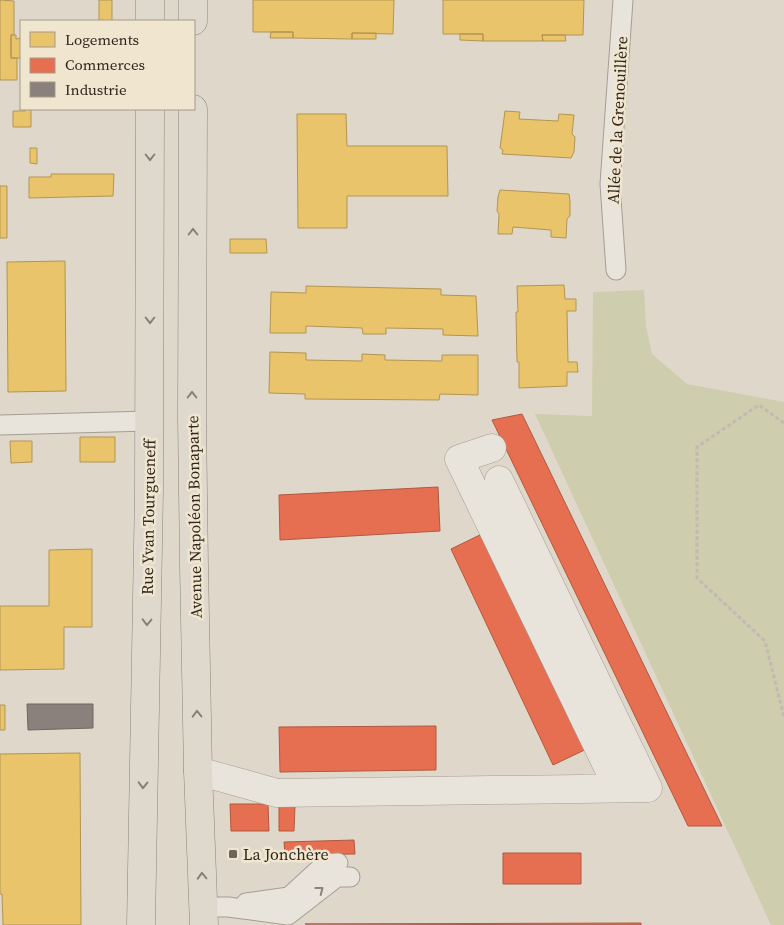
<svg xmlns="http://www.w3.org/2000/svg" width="784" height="925" viewBox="0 0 784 925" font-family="'Source Serif 4',serif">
<rect width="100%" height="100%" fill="#dfd8ca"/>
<!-- green -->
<path fill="#cecdae" d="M644,290L646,326L652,354L687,384L784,402V925H771L535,414L592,416L593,292Z"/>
<!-- homes -->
<path fill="#e9c46a" stroke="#b29553" d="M0,0L14,1V35H11V58H17V80H0Z
M99,0H112V21H99Z
M253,0H394L393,34L352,33V39L293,38V32H253Z
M443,0H584L583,35H542L543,41H483V34H443Z
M271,32H293V38H270Z
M352,33H376V39H352Z
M460,34H483V41L460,40Z
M11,35H16V39L21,38V58H11Z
M542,35H565L566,41H543Z
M25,109H31V127H13V111H25Z
M505,111L520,112L519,119L558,121L559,114L574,115L572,134L575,137L574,152L571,158L502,154L503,150L500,148Z
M297,114H346L347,146H447L448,196H347V228H298Z
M30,148H37V164L30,163Z
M51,174H114L113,196L29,198V177H51Z
M0,186H7V238H0Z
M500,190L569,194L570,201V216L567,219L566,238L551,237V230L513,227L512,234H498L499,214L497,211L498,197Z
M230,239H266L267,253H230Z
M65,261L66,391L8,392L7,262Z
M564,285L565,299H576V311H567L568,362H577L578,372H567V386L519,388V362H517L516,312H518L517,286Z
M306,286L441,289V295L476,296L478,336L443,335V329L386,328V334H363L362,328L306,326V333H270L271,292L306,293Z
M270,352L306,353V360L362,361V354L385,355V360L442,361V355H478V395L440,394L439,400L305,399V394L269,393Z
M80,437H115V462H80Z
M10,441H32V462L11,463Z
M92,549V627H64V669L0,670V606H49V550Z
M0,705H5V730H0Z
M80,753L81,925H3L2,894H0V754Z"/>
<!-- shops -->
<path fill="#e76f51" stroke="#b05941" d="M522,414L722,826H688L492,420Z
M438,487L440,531L280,540L279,495Z
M490,530L593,746L553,765L451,549Z
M436,726V770L280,772L279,727Z
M230,804H268L269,831H231Z
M279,806H295L294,831H279Z
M354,840L355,854L285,855L284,842Z
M503,853H581V884H503Z
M641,923V925L305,924Z"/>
<!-- industry -->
<path fill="#8a817c" stroke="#6f6660" d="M27,704H93V728L28,730Z"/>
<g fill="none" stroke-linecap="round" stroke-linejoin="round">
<defs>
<path id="lane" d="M616,270L610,184L623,0
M0,425L149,421
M246,903L289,897L325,864L338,863
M204,907H228L288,915L337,877H350"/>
<path id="street" d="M492,448L459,459L618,788
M198,771L277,793L648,788L499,480"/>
<path id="primary" d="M150,21V0
M193,21V0
M193,109L192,419L194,566L198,771L204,925
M141,925L149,491L150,109"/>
</defs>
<!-- lane casing -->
<use href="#lane" stroke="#a49d94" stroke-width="21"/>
<!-- street casing -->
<use href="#street" stroke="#a49d94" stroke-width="29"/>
<!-- primary casing -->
<use href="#primary" stroke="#89837a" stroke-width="29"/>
<!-- path -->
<path stroke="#c0bab2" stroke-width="3" stroke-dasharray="4 2.5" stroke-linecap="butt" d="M784,423L759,405L697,447V578L765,641L784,717"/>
<!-- lane -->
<use href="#lane" stroke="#e8e3db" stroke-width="19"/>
<!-- street -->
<use href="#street" stroke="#e8e3db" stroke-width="28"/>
<!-- primary -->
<use href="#primary" stroke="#dfd9cd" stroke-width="28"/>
</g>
<!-- one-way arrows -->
<defs><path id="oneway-chevron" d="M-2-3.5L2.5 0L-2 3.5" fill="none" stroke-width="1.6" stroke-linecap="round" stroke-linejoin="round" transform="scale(1.25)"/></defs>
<g stroke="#888075">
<use href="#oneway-chevron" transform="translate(150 157) rotate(90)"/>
<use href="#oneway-chevron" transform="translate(193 232) rotate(-90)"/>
<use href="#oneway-chevron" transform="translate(150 320) rotate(90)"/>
<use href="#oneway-chevron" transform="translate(192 395) rotate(-90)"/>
<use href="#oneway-chevron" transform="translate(147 622) rotate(91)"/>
<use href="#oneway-chevron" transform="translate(197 714) rotate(-91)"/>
<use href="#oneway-chevron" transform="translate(143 785) rotate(91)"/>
<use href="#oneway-chevron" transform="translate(202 876) rotate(-92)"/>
</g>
<use stroke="#8c847c" href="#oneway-chevron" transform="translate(320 890) rotate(-38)"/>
<!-- markers -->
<rect fill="#6e645a" stroke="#f0e6d0" stroke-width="2" x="228" y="849" width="10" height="10" rx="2.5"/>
<g text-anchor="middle" stroke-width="5" stroke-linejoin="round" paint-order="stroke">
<!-- street labels -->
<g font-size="16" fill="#31261d" stroke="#f0e6d0">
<text transform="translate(617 120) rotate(-87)" y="6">Allée de la Grenouillère</text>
<text transform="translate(148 517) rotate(-89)" y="6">Rue Yvan Tourgueneff</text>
<text transform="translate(194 517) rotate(-91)" y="6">Avenue Napoléon Bonaparte</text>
</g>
<!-- poi labels -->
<g font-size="16" fill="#31261d" stroke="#f0e6d0" text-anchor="start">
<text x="243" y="860">La Jonchère</text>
</g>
</g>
<!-- legend -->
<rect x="20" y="20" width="175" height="90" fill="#f0e6d0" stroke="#a49988"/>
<rect x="30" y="32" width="25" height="15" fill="#e9c46a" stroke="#a49988"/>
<text x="65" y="45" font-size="15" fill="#31261d">Logements</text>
<rect x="30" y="58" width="25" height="15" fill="#e76f51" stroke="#a49988"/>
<text x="65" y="70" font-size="15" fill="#31261d">Commerces</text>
<rect x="30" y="82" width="25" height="15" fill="#8a817c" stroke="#a49988"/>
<text x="65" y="95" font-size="15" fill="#31261d">Industrie</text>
</svg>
